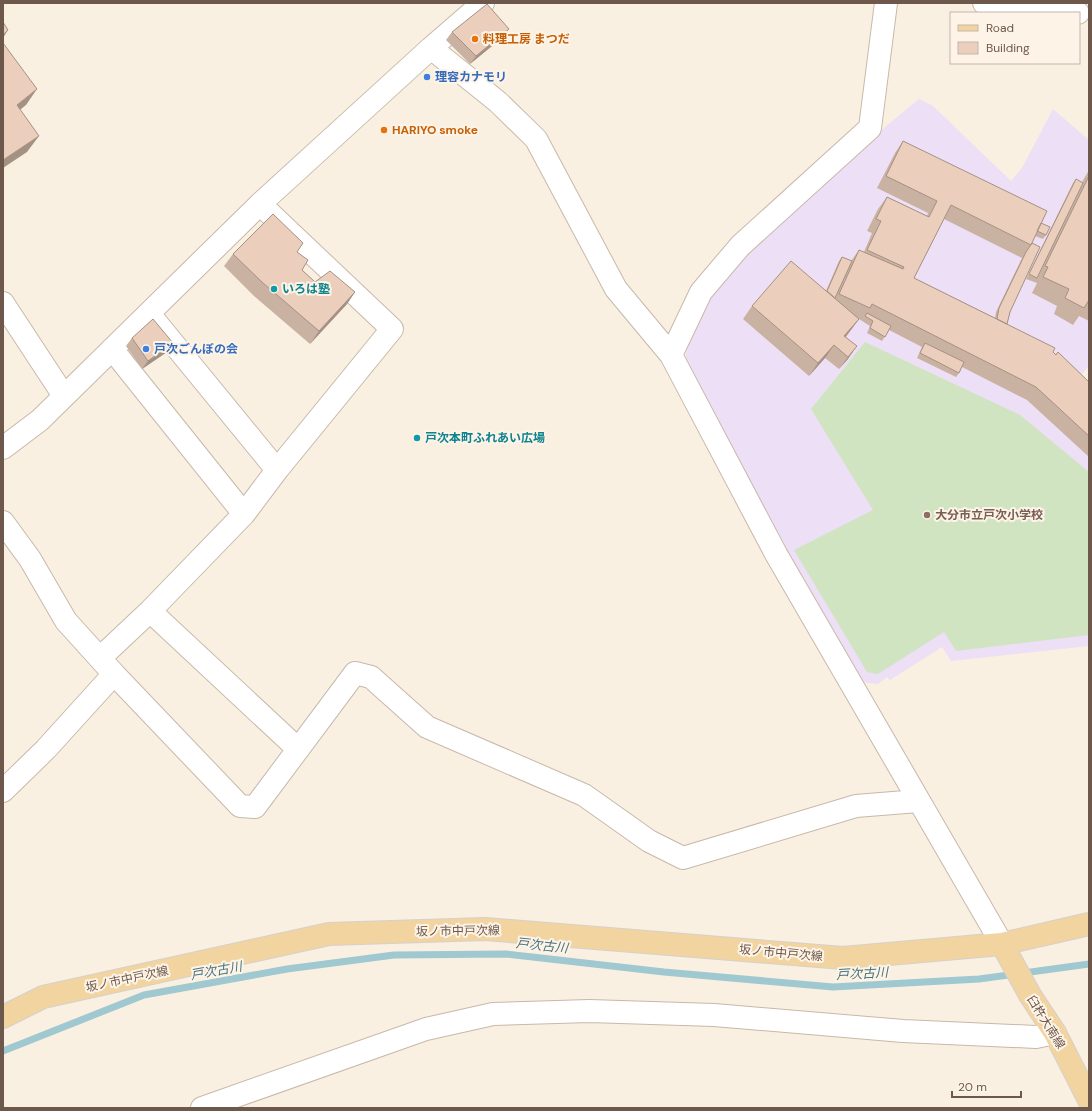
<svg xmlns="http://www.w3.org/2000/svg" width="1092" height="1111" viewBox="0 0 1092 1111" font-family="'DM Sans','Noto Sans JP',sans-serif">
<rect width="100%" height="100%" fill="#f9f0e1"/>
<!-- education -->
<path fill="#eddff5" d="M919,99L933,106L1011,181L1022,168L1053,109L1089,140V366L1080,376L1089,385V646L951,661L942,647L890,680L887,677L878,684L860,682L682,370L694,323L714,283L885,127Z"/>
<!-- pitch -->
<path fill="#d0e4c2" d="M865,342L1020,415L1089,472V635L956,651L944,632L878,674L867,672L794,550L873,510L811,409Z"/>
<g fill="none" stroke-linecap="round" stroke-linejoin="round">
<!-- stream -->
<path stroke="#a0c8d0" stroke-width="7" d="M3,1051L144,995L287,969L394,955L506,954L664,972L833,987L979,979L1089,964"/>
<defs>
<path id="minor" d="M984,3L1078,13
M431,48L498,102L536,139L616,289L671,355L776,554L1002,944
M3,303L64,396
M155,321L277,470
M112,349L244,514
M671,355L701,292L740,246L870,128L886,3
M3,448L40,420L260,204L431,48L483,3
M3,522L30,559L66,621L114,674L240,806L255,807L355,673L371,677L427,727L584,795L649,841L683,858L856,806L918,801
M150,611L298,749
M100,658L150,611L244,514L277,470L392,329L260,204
M3,791L46,749L114,674
M202,1108L426,1029L493,1014L589,1011L714,1015L903,1031L1036,1037L1055,1033"/>
<path id="major" d="M1002,944L1030,995L1055,1033L1089,1100
M3,1017L43,997L329,934L485,929L843,958L1002,944L1089,924"/>
</defs>
<!-- minor casing -->
<use href="#minor" stroke="#c8b8aa" stroke-width="24"/>
<!-- major casing -->
<use href="#major" stroke="#d6d0cd" stroke-width="24"/>
<!-- minor -->
<use href="#minor" stroke="#fff" stroke-width="22"/>
<!-- major -->
<use href="#major" stroke="#f1d4a0" stroke-width="22"/>
</g>
<!-- wall -->
<path fill="#cab2a2" fill-rule="evenodd" d="M452,32L503,37L470,64L446,40Z
M903,141L1041,223L1046,235L1043,239L1035,236L1032,243L1010,312L1007,324L1053,352L1056,355L1058,352L1089,382V457L1027,400L962,367L959,373L956,377L917,358L922,347L889,330L882,341L867,333L870,326L859,319L846,337L848,359L839,369L825,358L809,376L743,319L752,306L826,291L839,261L842,257L851,261L859,250L864,252L872,233L867,231L878,209L887,197L927,216L928,213L877,188L895,153ZM944,219L1022,258L1023,256L996,312L995,318L914,278Z
M1089,170V321L1079,316L1073,325L1054,314L1057,306L1032,293L1037,283L1026,279L1073,183L1076,179L1082,182Z
M297,252L302,270L315,282L355,292L347,304L310,344L254,296L224,266L233,254Z
M132,338L173,343L167,352L142,369L126,346Z"/>
<!-- shaded-wall -->
<path fill="#a49184" d="M509,29L503,37L470,64L476,56Z
M8,30L3,38V35Z
M37,89L26,105L5,122L17,105Z
M39,136L27,152L3,168V160Z
M355,292L347,304L310,344L319,331Z
M859,319L850,331L836,348L844,336Z
M173,343L167,352L142,369L148,361Z
M834,345L825,358L809,376L818,363Z
M857,346L848,359L839,369L848,357Z"/>
<!-- building -->
<path fill="#ebcfbc" stroke="#a49184" d="M487,4L509,29L476,56L452,32Z
M3,22L8,30L3,35Z
M3,43L37,89L17,105L39,136L3,160Z
M903,141L1047,211L1031,245L951,205L914,278L1055,348L1053,352L1056,355L1058,352L1089,382V436L1036,387L872,304L870,308L839,294L859,250L903,269L904,267L867,250L881,221L876,219L887,197L929,217L937,201L886,176Z
M1089,176V300L1084,308L1065,298L1069,289L1043,277L1048,267L1045,266Z
M1076,179L1083,183L1037,278L1029,274Z
M273,214L303,243L297,252L308,260L302,270L315,282L330,271L355,292L319,331L263,283L233,254Z
M1041,223L1050,227L1046,235L1037,231Z
M1032,243L1040,247L1010,312L1007,324L997,319L999,308L1026,252Z
M842,257L852,261L835,298L827,291Z
M791,261L859,319L844,336L857,346L848,357L834,345L818,363L752,306Z
M867,313L891,326L885,337L870,328L873,321L865,316Z
M153,319L173,343L148,361L132,338Z
M925,343L964,362L959,373L920,353Z"/>
<!-- markers -->
<g fill="#e8710a" stroke="#fdf4e7" stroke-width="1.5">
<circle cx="475" cy="39" r="4"/>
<circle cx="384" cy="130" r="4"/>
</g>
<g fill="#3f7fe0" stroke="#fdf4e7" stroke-width="1.5">
<circle cx="427" cy="77" r="4"/>
<circle cx="146" cy="349" r="4"/>
</g>
<g fill="#0f9aa8" stroke="#fdf4e7" stroke-width="1.5">
<circle cx="274" cy="289" r="4"/>
<circle cx="417" cy="438" r="4"/>
</g>
<circle fill="#8d6e63" stroke="#fdf4e7" stroke-width="1.5" cx="927" cy="515" r="4"/>
<g text-anchor="middle" stroke-width="4" stroke-linejoin="round" paint-order="stroke">
<!-- food labels -->
<g font-size="12" font-weight="bold" fill="#c56008" stroke="#fdf4e7" text-anchor="start">
<text x="483" y="43">料理工房 まつだ</text>
<text x="392" y="134">HARIYO smoke</text>
</g>
<!-- shop labels -->
<g font-size="12" font-weight="bold" fill="#366cbe" stroke="#fdf4e7" text-anchor="start">
<text x="435" y="81">理容カナモリ</text>
<text x="154" y="353">戸次ごんぼの会</text>
</g>
<!-- culture labels -->
<g font-size="12" font-weight="bold" fill="#0d838f" stroke="#fdf4e7" text-anchor="start">
<text x="282" y="293">いろは塾</text>
<text x="425" y="442">戸次本町ふれあい広場</text>
</g>
<!-- education labels -->
<g font-size="12" font-weight="bold" fill="#785e54" stroke="#fdf4e7" text-anchor="start">
<text x="935" y="519">大分市立戸次小学校</text>
</g>
<!-- street labels -->
<g font-size="12" fill="#6d584b" stroke="#fdf4e7">
<text transform="translate(458 931) rotate(-1)" y="4">坂ノ市中戸次線</text>
<text transform="translate(781 953) rotate(5)" y="4">坂ノ市中戸次線</text>
<text transform="translate(127 979) rotate(-12)" y="4">坂ノ市中戸次線</text>
<text transform="translate(1046 1022) rotate(58)" y="4">臼杵大南線</text>
</g>
<!-- water labels -->
<g font-size="13" font-style="italic" fill="#48747f" stroke="#fdf4e7">
<text transform="translate(542 945) rotate(6)" y="5">戸次古川</text>
<text transform="translate(216 970) rotate(-10)" y="5">戸次古川</text>
<text transform="translate(862 973) rotate(-3)" y="5">戸次古川</text>
</g>
</g>
<!-- border -->
<rect width="1092" height="1111" fill="none" stroke="#6d584b" stroke-width="8"/>
<!-- legend -->
<rect x="950" y="12" width="130" height="52" fill="#fdf4e7" stroke="#c3b6a9"/>
<rect x="958" y="25" width="20" height="6" fill="#f1d4a0" stroke="#c3b6a9"/>
<text x="986" y="32" font-size="12" fill="#6d584b">Road</text>
<rect x="958" y="42" width="20" height="12" fill="#ebcfbc" stroke="#c3b6a9"/>
<text x="986" y="52" font-size="12" fill="#6d584b">Building</text>
<!-- scale -->
<path d="M952 1091v6h69v-6" fill="none" stroke="#6d584b" stroke-width="2"/>
<text x="958" y="1091" font-size="12" fill="#6d584b" stroke="#fdf4e7" stroke-width="3" paint-order="stroke">20 m</text>
</svg>
